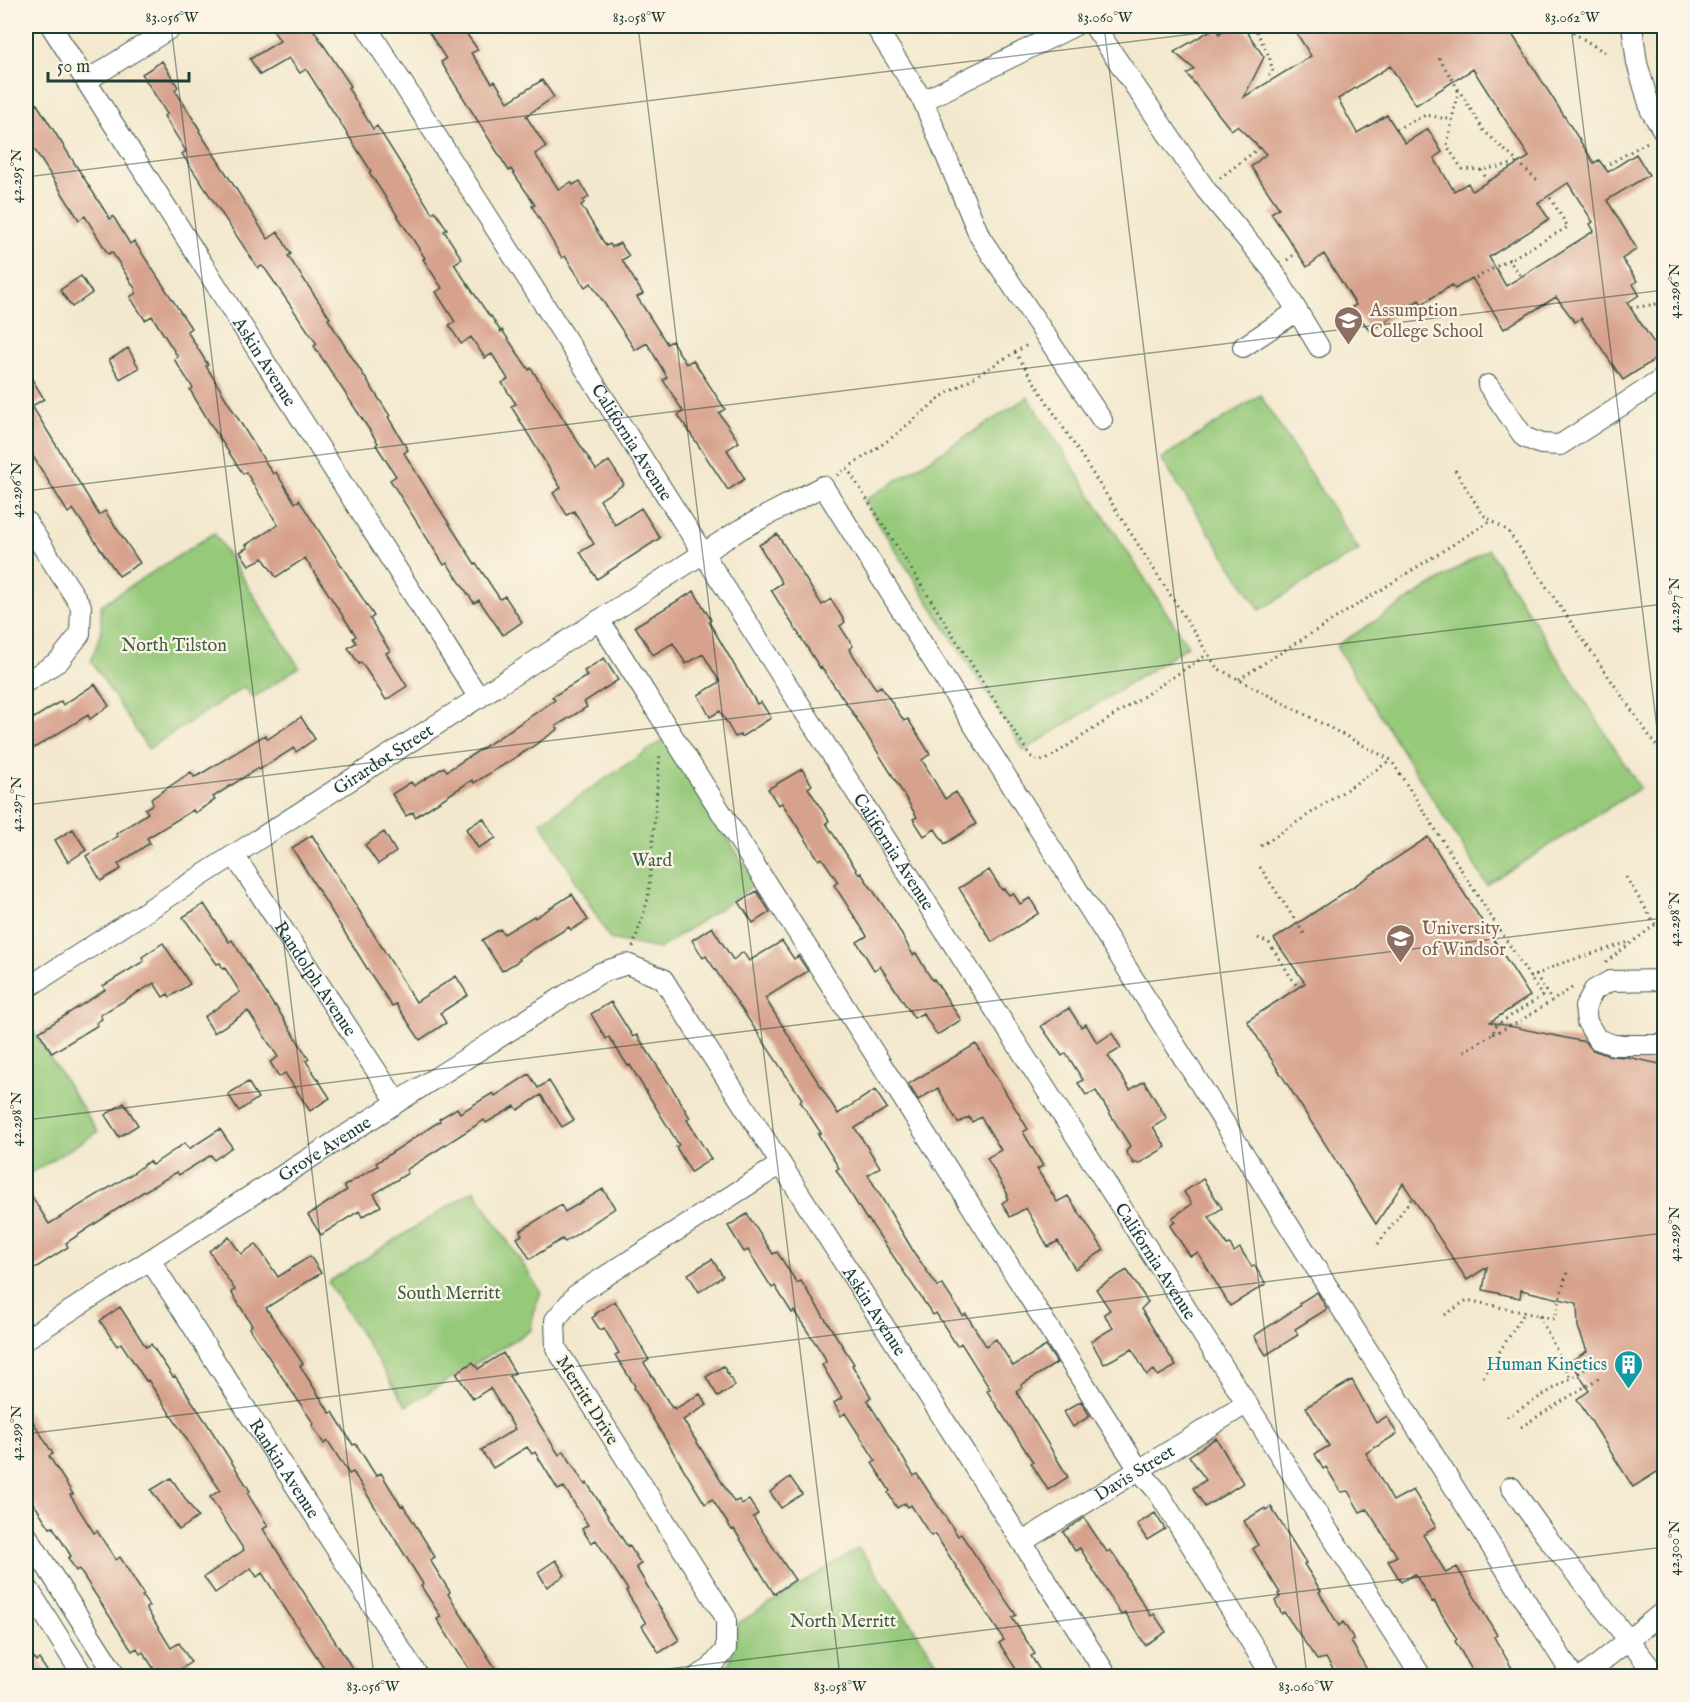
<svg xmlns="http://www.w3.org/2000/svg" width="1690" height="1702" viewBox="0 0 1690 1702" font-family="'IM FELL English',serif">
<rect width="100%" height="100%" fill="#fcf5e5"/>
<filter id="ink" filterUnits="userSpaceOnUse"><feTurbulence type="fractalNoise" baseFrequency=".0167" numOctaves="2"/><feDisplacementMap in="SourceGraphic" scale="12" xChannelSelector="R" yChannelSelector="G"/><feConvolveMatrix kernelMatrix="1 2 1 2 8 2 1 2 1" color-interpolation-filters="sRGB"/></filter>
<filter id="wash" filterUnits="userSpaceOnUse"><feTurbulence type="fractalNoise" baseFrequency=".008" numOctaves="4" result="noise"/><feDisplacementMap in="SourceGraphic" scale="24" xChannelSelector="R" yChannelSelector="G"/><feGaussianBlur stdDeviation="1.35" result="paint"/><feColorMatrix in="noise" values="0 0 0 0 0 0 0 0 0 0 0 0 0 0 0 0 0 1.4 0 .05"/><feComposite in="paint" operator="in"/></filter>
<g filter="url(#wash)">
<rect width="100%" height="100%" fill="#f3e8cd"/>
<!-- green -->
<path fill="#96c97a" stroke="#5a8357" stroke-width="1.5" d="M1260,395L1359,550L1260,610L1161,459Z
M1028,397L1188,646L1024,751L864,501Z
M214,533L299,667L253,698L244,687L148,749L91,661L101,632V605Z
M1488,549L1640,788L1487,885L1336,646Z
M666,738L756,884L659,949L610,939L541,822Z
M26,1020L98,1132L26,1176Z
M474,1190L541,1292L533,1313L531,1330L406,1406L328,1282Z
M859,1548L945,1674L941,1676H736L728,1665L736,1641L737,1624Z"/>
<g id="blocks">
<!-- building -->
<path fill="#d7a28d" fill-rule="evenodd" d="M270,26H311L351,86L348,88L373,129L377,126L432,213L435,211L447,229L444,231L462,259L454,264L490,317L491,316L501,332L502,330L529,370L531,368L596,470L609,461L624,484L600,500L615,525L641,508L660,538L597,579L580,552L594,544L574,511L567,515L553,493L561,488L511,406L516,404L502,383L508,379L492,354L485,358L471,337L461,344L449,325L455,322L436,292L442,288L423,259L425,258L369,172L371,171L306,69L300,73L289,58L260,75L250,59L280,41Z
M425,26H461L478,50L471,53L492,83L495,81L508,102L542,80L554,97L526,116L546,147L535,154L559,190L571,182L573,185L580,181L589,197L583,201L584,203L581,205L606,246L610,244L612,247L620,243L629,256L622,260L643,294L637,297L667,344L672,341L686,364L693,360L725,409L719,413L739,442L727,450L745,479L728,490L678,415L683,411L663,380L667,377L647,343L635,350L591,283L585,287L565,256L562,258L532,206L535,205L511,169L509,171L441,62L446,59Z
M1231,26H1243L1264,57L1244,97L1311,56L1292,26H1507L1594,163L1599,160L1608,172L1636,154L1649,175L1607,200L1637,249L1622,259L1637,281L1633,284L1639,295L1627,303L1654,343L1665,336V353L1623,380L1581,318L1575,322L1556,297L1504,329L1472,278L1455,289L1452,285L1422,304L1419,300L1370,331L1352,307L1356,305L1324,254L1307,267L1271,213L1279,208L1251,167L1266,154L1237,126L1231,130L1187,74L1194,69L1174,52L1216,27L1219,34ZM1390,66L1416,105L1473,69L1529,157L1472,191L1468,183L1454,191L1434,158L1442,152L1428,129L1405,143L1387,115L1357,133L1338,99ZM1568,183L1593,222L1590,224L1594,231L1506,286L1489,257L1549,219L1538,203Z
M162,61L178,87L175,90L200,130L199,131L268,239L278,232L291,254L288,256L330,318L328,319L348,351L390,416L388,417L408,450L404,453L424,485L475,564L476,563L500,599L505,596L522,622L503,635L479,600L474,603L447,563L444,565L390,480L396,476L376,445L378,443L314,346L317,344L266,270L262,266L258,268L182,154L186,151L164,116L167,114L142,74Z
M26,87L110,219L113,216L130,244L134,241L191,328L187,331L208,365L206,366L245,430L273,474L276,472L295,503L299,500L374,616L370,619L390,651L386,653L407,686L386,700L361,662L359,664L348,648L356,643L353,638L356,636L305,558L276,577L263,558L249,565L240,552L248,547L246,545L278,525L246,472L243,474L211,425L190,390L193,388L174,359L178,357L152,316L145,320L130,297L136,293L135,291L136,290L112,252L108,254L85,216L79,220L26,136Z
M81,276L92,293L72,307L60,290Z
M128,348L139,368L120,379L109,360Z
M26,369L44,399L32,406L99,515L105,511L140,563L119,576L73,509L68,513L26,445Z
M777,534L822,605L831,599L845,622L840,626L853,646L849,649L876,689L881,686L904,721L908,719L930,754L922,760L945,799L956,792L976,824L945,844L935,829L924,836L913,819L917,817L894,778L849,707L821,667L820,668L771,590L782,583L759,545Z
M694,591L711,620L709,622L757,704L761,702L771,718L741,737L740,735L735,737L720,711L710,717L698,695L720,682L703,654L686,664L673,643L653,655L635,626Z
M604,658L618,680L584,702L587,707L556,726L558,729L526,751L474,783L472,780L415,817L413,812L406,816L392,794L411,782L414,786L444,767L447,771L492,742L555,700L552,697L587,676L584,671Z
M95,684L109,706L90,719L88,715L26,753V723L61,701L63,705Z
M301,717L315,739L296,752L294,748L259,770L258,768L213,797L215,800L195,813L193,810L147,838L150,843L118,864L121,869L101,881L86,856L118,836L116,834L148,813L145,809L153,804L151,799L191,772L194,777L199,775L265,735L268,739Z
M802,769L812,785L808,788L829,821L826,823L859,874L861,873L894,921L913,955L916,953L932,980L934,979L961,1020L937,1035L923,1013L914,1018L880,966L874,970L857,942L867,936L834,885L838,882L822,858L819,860L782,803L778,805L768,789Z
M483,818L496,838L478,848L466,829Z
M73,829L86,850L68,862L55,840Z
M384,832L396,852L378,864L365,845Z
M312,835L416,1002L456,976L468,995L440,1013L446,1023L420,1040L396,1004L392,1006L368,970L292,848Z
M1428,837L1530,996L1490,1022L1585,1042L1593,1050L1610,1056L1627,1057L1665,1065V1467L1633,1487L1577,1399L1589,1391L1571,1361L1587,1351L1578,1327L1577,1303L1521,1290L1520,1298L1483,1290L1487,1267L1467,1280L1403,1183L1376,1224L1247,1021L1305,983L1274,939Z
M989,870L1002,890L1004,889L1009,895L1013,893L1020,904L1030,898L1039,913L992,942L959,888Z
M757,891L770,912L753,923L739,902Z
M572,894L588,920L571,930L569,927L519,958L520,960L502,971L482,940L500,929L504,934L534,916L535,918Z
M204,904L229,942L232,940L274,1006L275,1005L309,1059L306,1061L330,1098L310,1111L285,1073L279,1077L270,1062L278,1057L248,1011L214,1033L204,1017L240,992L225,968L223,969L220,963L217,964L183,917Z
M712,927L733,960L743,952L749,961L782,941L794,959L798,956L808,971L765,998L838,1114L875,1090L887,1108L855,1128L880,1167L868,1175L915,1254L938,1287L942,1284L963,1316L966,1314L986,1346L996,1339L1013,1366L1046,1346L1057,1363L1021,1385L1022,1387L1016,1391L1068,1477L1048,1490L1031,1463L1033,1462L987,1391L990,1389L961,1343L957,1346L936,1313L933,1315L868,1219L867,1220L836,1170L839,1168L818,1134L821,1133L800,1101L802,1099L706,956L703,958L692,940Z
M163,943L190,984L170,997L168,994L163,997L154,983L100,1015L102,1019L96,1023L98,1025L52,1053L39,1032L105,990L103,986L144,961L142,957Z
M611,1002L633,1037L637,1035L675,1093L690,1118L687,1120L711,1159L691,1172L676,1147L679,1145L630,1065L628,1066L609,1037L606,1039L591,1014Z
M1069,1008L1081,1027L1086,1024L1097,1043L1112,1033L1121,1048L1108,1056L1130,1090L1144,1081L1167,1119L1153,1127L1166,1147L1138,1164L1137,1162L1134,1164L1126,1152L1130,1146L1096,1091L1086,1095L1078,1083L1083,1080L1066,1053L1062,1056L1041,1026Z
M976,1044L1028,1129L1023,1132L1043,1166L1037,1169L1057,1202L1068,1196L1104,1250L1075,1269L1058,1241L1048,1247L1026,1208L1010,1217L1002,1203L1008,1199L1006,1196L1008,1195L987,1158L1001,1150L981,1117L972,1122L969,1117L958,1123L938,1088L918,1100L908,1084Z
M529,1074L538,1088L549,1081L574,1120L562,1127L541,1095L518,1110L515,1106L486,1123L484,1120L406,1170L408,1173L374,1194L381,1206L362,1217L359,1211L321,1235L308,1215L347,1190L344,1186L378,1166L376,1163L440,1121L439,1119L457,1108L460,1113L493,1093L495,1096Z
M248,1082L258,1098L239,1111L228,1094Z
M124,1103L138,1125L119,1137L105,1115Z
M220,1129L232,1147L214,1160L211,1155L179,1175L177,1172L143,1192L66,1243L68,1247L26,1274V1187L49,1224L132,1174L149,1161L152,1165L185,1143L189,1149Z
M1203,1179L1222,1208L1209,1217L1227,1245L1230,1244L1234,1252L1240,1248L1252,1267L1254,1265L1266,1284L1230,1306L1198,1253L1190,1256L1170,1226L1175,1222L1172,1218L1192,1204L1184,1192Z
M603,1189L615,1208L565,1242L562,1239L530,1259L517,1238L522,1235L520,1231L561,1205L565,1212Z
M747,1214L773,1254L777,1252L797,1283L801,1281L854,1364L852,1365L871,1397L867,1400L914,1476L917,1474L958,1536L961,1534L1016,1615L1012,1618L1035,1654L1031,1656L1044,1677H1021L999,1643L1004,1640L935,1534L931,1536L911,1505L908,1507L905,1503L897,1508L888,1493L890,1491L872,1463L876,1461L845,1413L841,1416L834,1403L842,1398L822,1365L826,1362L824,1356L794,1311L792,1313L775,1286L772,1288L748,1250L744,1252L728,1226Z
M229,1237L241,1254L256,1244L278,1277L310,1256L321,1273L266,1308L303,1364L300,1366L330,1413L333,1412L353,1445L356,1444L376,1476L381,1473L401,1506L403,1505L435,1557L430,1560L450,1592L448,1594L501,1677H474L437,1619L441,1617L421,1586L423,1584L353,1472L349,1474L328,1441L324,1444L312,1425L314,1424L249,1328L252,1325L231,1292L235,1290L209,1251Z
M712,1259L723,1276L699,1292L688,1274Z
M1127,1270L1148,1302L1141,1309L1176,1366L1158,1376L1154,1370L1147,1375L1132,1349L1104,1364L1091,1341L1113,1328L1104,1314L1110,1310L1096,1289Z
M1317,1292L1327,1309L1295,1329L1298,1335L1266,1355L1254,1336L1300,1306L1299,1303Z
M615,1301L649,1360L644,1363L672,1408L674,1407L675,1409L700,1394L707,1405L683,1420L734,1502L739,1500L742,1504L749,1500L758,1514L753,1517L795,1580L774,1594L734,1529L732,1530L712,1499L705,1504L634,1388L635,1386L615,1355L619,1353L604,1328L600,1330L592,1318L596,1315L595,1314Z
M120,1307L146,1347L151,1344L173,1377L175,1376L208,1425L250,1491L247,1493L268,1526L263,1529L358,1677H330L262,1573L257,1577L251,1568L215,1593L204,1577L244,1550L210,1497L220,1490L148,1380L146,1381L121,1343L117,1346L100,1321Z
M503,1353L515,1373L509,1376L559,1455L564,1451L585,1485L587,1483L627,1546L629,1545L641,1564L636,1567L679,1640L659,1653L642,1626L646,1623L626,1591L628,1590L596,1540L591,1543L582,1529L588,1525L564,1487L558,1490L535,1452L532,1454L527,1447L493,1468L481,1450L515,1429L490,1388L473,1399L456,1373L473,1362L478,1369Z
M723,1366L735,1386L718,1397L706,1377Z
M1352,1380L1376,1423L1387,1416L1397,1434L1366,1453L1393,1501L1413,1490L1436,1527L1423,1535L1446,1573L1457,1567L1497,1635L1494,1637L1517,1677H1476L1455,1641L1457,1639L1434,1601L1432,1602L1415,1574L1401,1582L1388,1561L1397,1556L1367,1509L1360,1512L1348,1491L1341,1492L1326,1467L1323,1469L1315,1454L1329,1446L1306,1407Z
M1081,1401L1090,1416L1073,1427L1064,1412Z
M26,1410L53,1454L49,1456L73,1494L70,1495L94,1533L97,1531L116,1560L120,1557L144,1595L142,1596L149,1606L146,1608L171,1648L179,1643L191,1662L169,1677H159L143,1652L140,1654L137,1648L132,1651L79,1569L76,1571L68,1558L71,1556L53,1527L50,1528L26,1492Z
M1216,1438L1243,1483L1205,1507L1193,1488L1206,1480L1189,1456Z
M790,1477L802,1494L781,1508L770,1492Z
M171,1478L198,1517L179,1530L151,1490Z
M1271,1507L1306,1563L1304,1564L1321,1591L1319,1592L1339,1626L1343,1622L1354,1639L1351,1641L1371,1677H1338L1326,1658L1317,1660L1284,1612L1282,1614L1275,1601L1280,1597L1278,1594L1280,1593L1253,1549L1258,1545L1244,1521L1265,1508L1266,1510Z
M1155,1513L1165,1529L1147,1540L1137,1524Z
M1084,1518L1107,1552L1110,1550L1114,1555L1126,1574L1125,1575L1151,1616L1154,1614L1166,1632L1145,1645L1125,1612L1121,1615L1080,1548L1075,1551L1063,1532Z
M556,1560L565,1575L547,1587L538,1572Z
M26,1645L36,1661L39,1659L47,1671L45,1673L47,1677H26Z"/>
</g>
</g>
<g filter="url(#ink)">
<use href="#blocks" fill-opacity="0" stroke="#3f574b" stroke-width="1.5"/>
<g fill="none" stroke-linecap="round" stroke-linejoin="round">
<defs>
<g id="minor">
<path id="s1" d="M51,26L479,698"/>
<path id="s2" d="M366,26L1421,1676"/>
<path d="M875,26L923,101L980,237L1102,420"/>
<path d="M1094,26L1206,190L1273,271L1319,347"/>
<path d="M1632,26L1637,63L1651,111L1664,132"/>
<path d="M86,81L174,26"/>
<path d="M923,101L1074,26"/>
<path d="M1243,347L1297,311"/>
<path d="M1488,385L1524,437L1541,444L1560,445L1664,378"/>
<path d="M26,521L81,606L80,634L59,661L26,682"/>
<path d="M599,620L1139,1470L1158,1492L1272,1676"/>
<path id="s3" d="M234,855L397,1102"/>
<path d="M1664,980L1610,981L1594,990L1585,1007L1587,1022L1597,1039L1614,1045H1662L1664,1043"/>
<path id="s4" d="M26,987L30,986L741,529L823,486L1573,1676"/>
<path id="s5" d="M150,1260L418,1676"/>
<path id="s6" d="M26,1339L600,973L627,964L663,979L1104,1671V1676"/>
<path d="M1511,1487L1546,1536L1657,1676"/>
<path d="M26,1534L116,1676"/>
<path id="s7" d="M1022,1542L1246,1404"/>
<path d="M26,1585L83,1676"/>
<path d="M698,1676L710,1669L726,1649V1618L556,1348L555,1320L576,1295L781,1164"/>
<path d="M1584,1676L1664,1611"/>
</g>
</defs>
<!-- minor casing -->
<use href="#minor" stroke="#3f574b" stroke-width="22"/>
<!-- path -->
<path stroke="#3f574b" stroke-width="3" stroke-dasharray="1.5 4.5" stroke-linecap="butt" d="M1216,26L1221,32
M1254,26L1269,56L1273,72L1269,75
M1563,26L1607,54
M1439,58L1484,131L1537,180
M1458,90L1447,146L1462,169L1481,170L1518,163
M1396,129L1426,115L1453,120
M1604,167L1649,141
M1481,170L1488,181
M1220,178L1259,148
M1508,259L1521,276
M1287,260L1297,252
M1476,278L1568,227L1549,196
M1631,308L1663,303
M1015,352L1217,668L1391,760L1542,996L1495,1026L1493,1034L1464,1051
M847,468L1030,756L1038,761L1046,760L1208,654
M1455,470L1483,515L1508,531L1664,757
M837,475L890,439L944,395L1029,344
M1239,679L1492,520
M1261,846L1391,760
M1260,867L1305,935
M1626,877L1655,924
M1258,938L1269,943L1298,988
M633,947L648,899L660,753
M1606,962L1664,918
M1536,975L1552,1001
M1530,978L1559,964L1629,942
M1493,1034L1517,1023L1572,988
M1378,1244L1412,1198
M1445,1315L1467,1300L1554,1319L1567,1272
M1539,1316L1571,1378
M1483,1377L1525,1312
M1507,1417L1594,1364
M1521,1427L1602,1376"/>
<!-- minor -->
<use href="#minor" stroke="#fff" stroke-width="20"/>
</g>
</g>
<!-- ticks -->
<path fill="none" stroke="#1f3d34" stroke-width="1.5" stroke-opacity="0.45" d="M171,26L374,1676M638,26L840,1676M1104,26L1307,1676M1571,26L1664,786M26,177L1258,26M26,491L1664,290M26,805L1664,604M26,1120L1664,918M26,1434L1664,1233M610,1676L1664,1547"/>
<!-- icons -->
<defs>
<symbol id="school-pin" viewBox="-11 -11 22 30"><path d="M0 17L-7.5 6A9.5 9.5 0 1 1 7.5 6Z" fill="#8d6e63" stroke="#fcf5e5"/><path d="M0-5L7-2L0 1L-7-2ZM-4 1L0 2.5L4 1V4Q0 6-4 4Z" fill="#fff"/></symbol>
<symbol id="university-pin" viewBox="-11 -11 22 30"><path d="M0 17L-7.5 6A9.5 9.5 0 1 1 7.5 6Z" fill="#8d6e63" stroke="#fcf5e5"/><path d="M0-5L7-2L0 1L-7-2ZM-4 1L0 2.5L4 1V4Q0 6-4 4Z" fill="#fff"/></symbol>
<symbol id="building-pin" viewBox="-11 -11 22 30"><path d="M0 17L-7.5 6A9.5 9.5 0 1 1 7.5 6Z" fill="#0f9aa8" stroke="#fcf5e5"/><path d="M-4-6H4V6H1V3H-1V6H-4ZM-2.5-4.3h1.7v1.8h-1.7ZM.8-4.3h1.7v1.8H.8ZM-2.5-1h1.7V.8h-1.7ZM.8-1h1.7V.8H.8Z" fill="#fff"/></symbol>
</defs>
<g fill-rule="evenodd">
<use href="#school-pin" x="1332" y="304" width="33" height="45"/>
<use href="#university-pin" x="1384" y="922" width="33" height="45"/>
<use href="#building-pin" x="1612" y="1348" width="33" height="45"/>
</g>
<g text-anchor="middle" stroke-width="4.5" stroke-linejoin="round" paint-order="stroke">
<!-- education labels -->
<g font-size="18" fill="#785e54" stroke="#fcf5e5" text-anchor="start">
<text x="1370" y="316">Assumption<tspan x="1370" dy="21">College School</tspan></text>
<text x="1422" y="934">University<tspan x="1422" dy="21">of Windsor</tspan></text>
</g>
<!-- street labels -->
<g font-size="18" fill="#1f3d34" stroke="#fcf5e5">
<text dy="6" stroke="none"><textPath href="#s1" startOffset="398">Askin Avenue</textPath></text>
<text dy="6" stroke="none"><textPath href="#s2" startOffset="494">California Avenue</textPath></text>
<text dy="6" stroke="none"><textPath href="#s4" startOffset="424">Girardot Street</textPath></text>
<text dy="6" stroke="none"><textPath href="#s2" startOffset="980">California Avenue</textPath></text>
<text dy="6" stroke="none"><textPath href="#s3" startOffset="148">Randolph Avenue</textPath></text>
<text dy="6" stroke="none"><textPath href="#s6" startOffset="354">Grove Avenue</textPath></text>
<text dy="6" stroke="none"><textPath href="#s2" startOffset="1466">California Avenue</textPath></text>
<text dy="6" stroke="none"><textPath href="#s6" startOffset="1142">Askin Avenue</textPath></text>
<text transform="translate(588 1400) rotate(58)" y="6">Merritt Drive</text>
<text dy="6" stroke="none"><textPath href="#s5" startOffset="248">Rankin Avenue</textPath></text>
<text dy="6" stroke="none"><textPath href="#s7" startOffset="132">Davis Street</textPath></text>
</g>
<!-- park labels -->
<g font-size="18" fill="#3d6046" stroke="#fcf5e5">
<text x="174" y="651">North Tilston</text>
<text x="652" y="866">Ward</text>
<text x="449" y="1299">South Merritt</text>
<text x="843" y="1627">North Merritt</text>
</g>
<!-- culture labels -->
<g font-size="18" fill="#0d838f" stroke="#fcf5e5" text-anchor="end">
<text x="1607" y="1370">Human Kinetics</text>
</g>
</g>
<!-- margin -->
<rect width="1690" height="1702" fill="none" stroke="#fcf5e5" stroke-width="66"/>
<!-- scale -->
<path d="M48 72v9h141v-9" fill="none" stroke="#1f3d34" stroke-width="3"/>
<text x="57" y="72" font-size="18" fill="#1f3d34" stroke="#fcf5e5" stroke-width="4.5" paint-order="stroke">50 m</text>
<rect x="33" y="33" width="1624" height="1636" fill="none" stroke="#1f3d34" stroke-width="2"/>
<g font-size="15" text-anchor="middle" fill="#1f3d34">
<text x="172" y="22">83.056°W</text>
<text x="639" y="22">83.058°W</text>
<text x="1105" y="22">83.060°W</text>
<text x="1572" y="22">83.062°W</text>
<text transform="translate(16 176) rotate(-90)" y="5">42.295°N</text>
<text transform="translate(1674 291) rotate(-90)" y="5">42.296°N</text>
<text transform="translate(16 490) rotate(-90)" y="5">42.296°N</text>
<text transform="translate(1674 605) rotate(-90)" y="5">42.297°N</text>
<text transform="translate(16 804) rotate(-90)" y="5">42.297°N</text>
<text transform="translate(1674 919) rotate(-90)" y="5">42.298°N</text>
<text transform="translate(16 1119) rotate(-90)" y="5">42.298°N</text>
<text transform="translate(1674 1234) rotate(-90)" y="5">42.299°N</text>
<text transform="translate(16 1433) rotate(-90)" y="5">42.299°N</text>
<text transform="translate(1674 1548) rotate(-90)" y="5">42.300°N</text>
<text x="373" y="1691">83.056°W</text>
<text x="840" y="1691">83.058°W</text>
<text x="1306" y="1691">83.060°W</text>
</g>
</svg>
